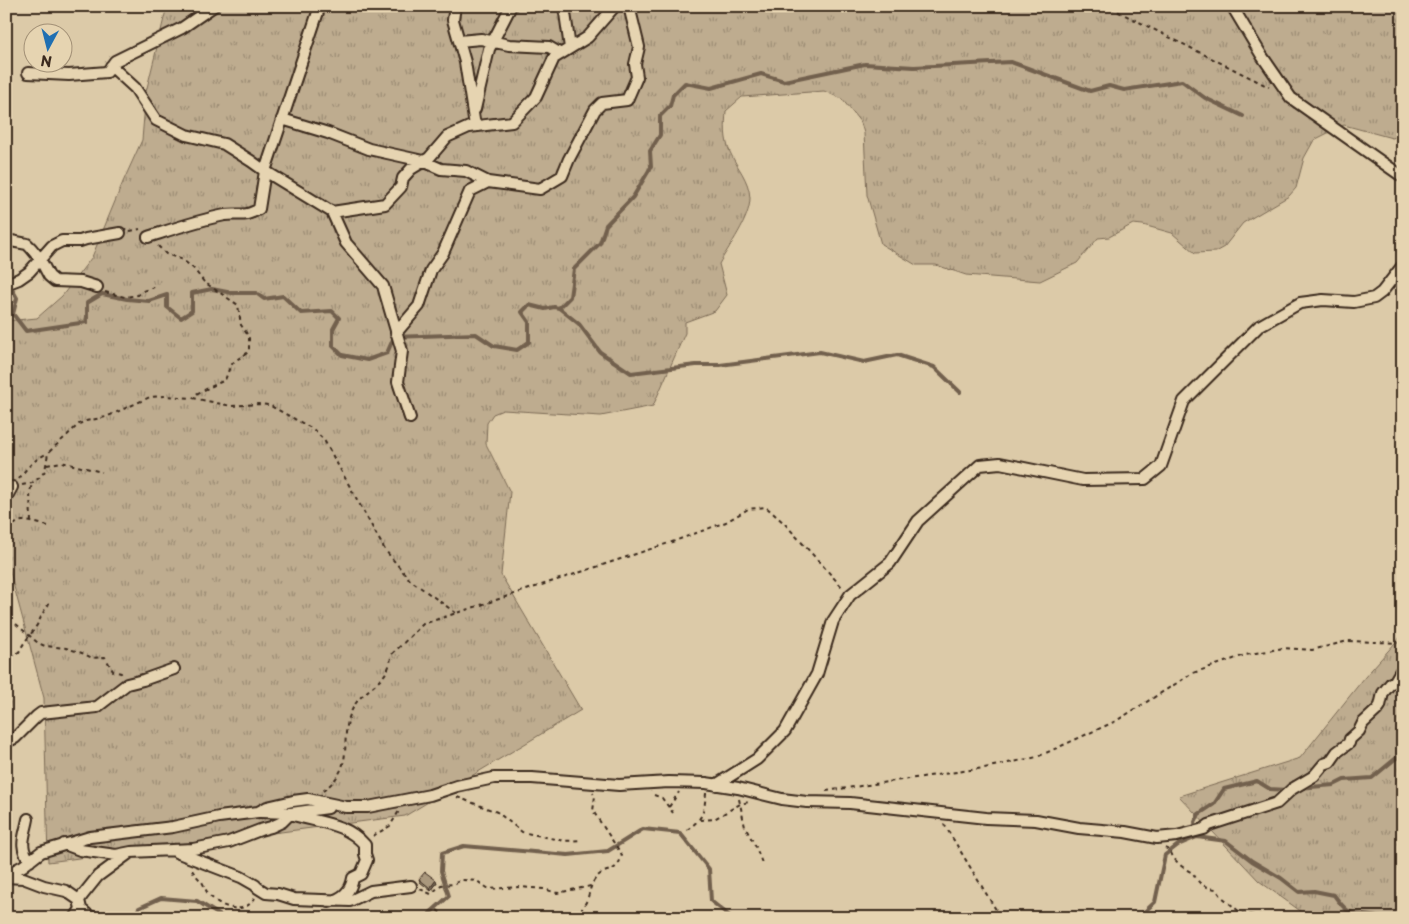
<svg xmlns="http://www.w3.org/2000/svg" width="1409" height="924" viewBox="0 0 1409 924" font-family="'Playpen Sans',sans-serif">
<defs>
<pattern id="grass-tufts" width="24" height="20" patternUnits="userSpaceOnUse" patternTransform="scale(1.25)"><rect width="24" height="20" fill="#beac8f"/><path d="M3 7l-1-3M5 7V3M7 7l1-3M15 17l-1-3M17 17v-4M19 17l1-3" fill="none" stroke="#9c8c74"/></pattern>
</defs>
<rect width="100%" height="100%" fill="#dccaa8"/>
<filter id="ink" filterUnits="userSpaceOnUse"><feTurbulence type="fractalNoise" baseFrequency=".02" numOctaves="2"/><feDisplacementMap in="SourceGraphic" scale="10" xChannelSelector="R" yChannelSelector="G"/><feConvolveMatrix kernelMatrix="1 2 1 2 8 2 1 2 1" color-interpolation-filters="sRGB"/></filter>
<g filter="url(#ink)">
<!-- grass -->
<path fill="url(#grass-tufts)" stroke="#7c6b56" d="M167,6H1403V136L1392,138L1344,125L1314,140L1304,158L1296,188L1289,196L1243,223L1224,247L1215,252L1195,253L1172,233L1143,225L1133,224L1109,237L1098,238L1077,263L1040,281L966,275L936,265H916L881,244L867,195L864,133L861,123L842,99L824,91L742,97L726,111C725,125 724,139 730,152C737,168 749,179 750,198C750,219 729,246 719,264L727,295L715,311L685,322V333L653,406L601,416L503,410L493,414L487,423L486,444L510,492L501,575L581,710L405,816L48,862L44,698L6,557V321L37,318L62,296L92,257L123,182L142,140L146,92Z
M1403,634V918H1310L1259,881L1179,796L1300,758L1365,677Z"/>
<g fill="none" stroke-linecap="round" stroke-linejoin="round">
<!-- stream -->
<path stroke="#72604d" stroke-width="4" d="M6,291L12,289L17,298L13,314L26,331L87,322V303L102,294L127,299L149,301L167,295V307L181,318L192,311V293L212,289L232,293H256L264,299L283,296L301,313L332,311L339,318L333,329V346L342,355L367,360L387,353L394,337L476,334L494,346L517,350L529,342V322L522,312L529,305L545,309L554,307L559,308L579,324L600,352L631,373L696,365H720L820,352L864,362L897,355L934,367L960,392
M559,308L570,297L574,269L600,243L606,225L633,197L651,167L650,151L660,135V116L670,106L673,95L685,83L711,88L761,74L784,81L865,64L914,67L1011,62L1090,91L1109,86L1124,90L1182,81L1205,98L1243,116
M1299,788L1334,785L1344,780L1372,778L1395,759L1403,755
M1197,837L1226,841L1252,861L1281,878L1299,892L1314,891L1334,895C1353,922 1355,911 1382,918
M133,918L139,908L161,898L197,901L224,918
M429,918L430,913L449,896L441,871L442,853L464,846L568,855L608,851L643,829L680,833L709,869L711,901L731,917L735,918
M1059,918L1080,915L1082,918
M1138,918L1155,902L1165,855L1178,845L1197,837L1195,822L1199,814L1214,804L1224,789L1257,781L1270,789L1287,790"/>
<defs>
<path id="minor" d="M320,6L265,171L332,212
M455,6L453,20L465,62L475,126
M564,6L570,48
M1232,6L1262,56L1291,98L1403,177
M459,41L481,39L509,45L549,47L561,54
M111,66L135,88L156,120L186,135L224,144L251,161L265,171L259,209C243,218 241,213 225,215C199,220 173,229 148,237
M28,73L69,75L107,72L115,61L182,28L214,6
M475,109L489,49L511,6
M282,119L328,133L369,149L423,161L441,169L466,171L488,182L540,189L562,176L569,159L595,110L602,103L627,100L637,77L635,64L639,47L629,6
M6,240L27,244L31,248L40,259L49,276L55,281L81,282L97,287
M6,284L19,279L29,272L52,246L62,241H80L86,239L120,233
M396,333L419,306L431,270L443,253L470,191L488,182
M410,418L398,382L402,351L383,286L346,243L332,212L385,204L401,187L403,178L411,169L429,158L447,137L469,127L512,122L536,97L554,58L588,37L615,6
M6,498L12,487
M6,742L15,738L37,716L41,713L97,707L127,684L143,680L174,669
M716,785L757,759L785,731L817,674L833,621L850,595L890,563L918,521L980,465L1000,463L1083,480L1145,479L1161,466L1184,401L1259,326L1300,303L1323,300L1354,302L1374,298L1382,292L1403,265
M260,812L291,813L328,808
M28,819C25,836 18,846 30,861
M64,844L80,850L116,855L131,852L193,849L229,842L260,830L271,827L282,822L291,813L297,816C323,823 347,824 365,845V854L367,860L361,874L353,878C351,892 342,899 329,902
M176,852L241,877L255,885L258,888L266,893L278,894L294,899L350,901L371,891L411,886
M6,875L23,866L41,852L90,837L173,827L219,817L258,812L267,807L293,801L308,799L346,807H368L430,795L457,786L494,778H532L619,785L669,782L706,783L738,788L782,799L807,802L850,803L986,818L1036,820L1079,828L1125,832L1157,838L1177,836L1204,829L1209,825L1277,803L1292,789L1314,776L1324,764L1330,762L1337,752L1349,743L1350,739L1359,731L1363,723L1377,710L1380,706L1383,693L1391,683L1395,681L1403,667
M6,877L23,878L44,886L66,891L79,900
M75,918L81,909
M94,918L88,915L81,909L79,900L82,896L98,876L128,854
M122,918L123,917"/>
</defs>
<!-- minor casing -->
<use href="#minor" stroke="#3b2a1e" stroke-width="14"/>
<!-- path -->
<path stroke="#3b2a1e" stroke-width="2" stroke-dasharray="4 4" stroke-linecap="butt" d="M1103,6L1113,9L1269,87
M130,231L140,229
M158,246L166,254L183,260L193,268L204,282L238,305L241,325L249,337V351C244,356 240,357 235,361C229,366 228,373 225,380L196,394L193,398
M105,292L125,297L138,295L143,291L157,286
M47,465L61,462L102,472
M19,479C27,467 35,459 48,453
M22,485L32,483L39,478L45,471L48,453L79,424L86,421L106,417L150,397L165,396L193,398L231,406L258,404L269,405L313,429L324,440L385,550L410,580L456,613
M31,522L30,492L32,483
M6,528C12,527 16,522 22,521C30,521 40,524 48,526
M16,624L38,643L45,646L66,648L82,653L92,658L105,657L113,671L121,673L122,676
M6,664L13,655L19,652C24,641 31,635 37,625C41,618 43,611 49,604
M323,791C358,764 337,742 352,710C362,687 390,684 391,655L423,624L672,542L726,522L748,509L766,507L785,524L842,587
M826,791L984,768L1037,757L1116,721L1193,673L1245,655L1284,648L1312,650L1348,641L1403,643
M654,795L662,798L673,813
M457,797L497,812L522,832L564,841L581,840
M739,799L745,827L756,847L763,866
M669,807L679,792
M700,820L714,819L740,804L749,802
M944,824L1001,918
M687,830C703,818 704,814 706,793
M373,836L390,826L399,811
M1165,848L1170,850C1173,861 1184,869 1193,873C1199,885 1204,887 1216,889L1222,897L1241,913L1266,918
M192,870C195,875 198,878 202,882C205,887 206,892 210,896C223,909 244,915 255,898
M420,889L431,894L441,885L453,884L462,880L477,881L489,889L520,887L544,889L557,893L591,886
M437,910L448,918
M299,918V910
M576,918C580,912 584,906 587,900C590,892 590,885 596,878C606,866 616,876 622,855L593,811L595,796L593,793"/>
<!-- minor -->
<use href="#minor" stroke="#e6d4b1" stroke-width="10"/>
</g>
<!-- wall -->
<path fill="#92836c" stroke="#3b2a1e" d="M419,879L437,883L431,891L420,882Z"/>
<!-- shaded-wall -->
<path fill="#776a58" stroke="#3b2a1e" d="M8,697L10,702L8,733L6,728Z
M436,880L437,883L431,891L430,888Z"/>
<!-- building -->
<path fill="#aa987d" stroke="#3b2a1e" d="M6,697H8L6,728Z
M425,872L436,880L430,888L419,879Z"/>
</g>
<!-- margin -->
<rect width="1409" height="924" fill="none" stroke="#e6d4b1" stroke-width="25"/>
<rect x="12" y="12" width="1384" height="899" fill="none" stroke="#3b2a1e" stroke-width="2" filter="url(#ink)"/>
<!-- north arrow -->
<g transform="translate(48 48) rotate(187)"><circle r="24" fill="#e6d4b1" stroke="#a29076"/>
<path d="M0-4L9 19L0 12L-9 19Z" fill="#1f6fb2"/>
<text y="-8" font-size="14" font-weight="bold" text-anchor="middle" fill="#3b2a1e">N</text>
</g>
</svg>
